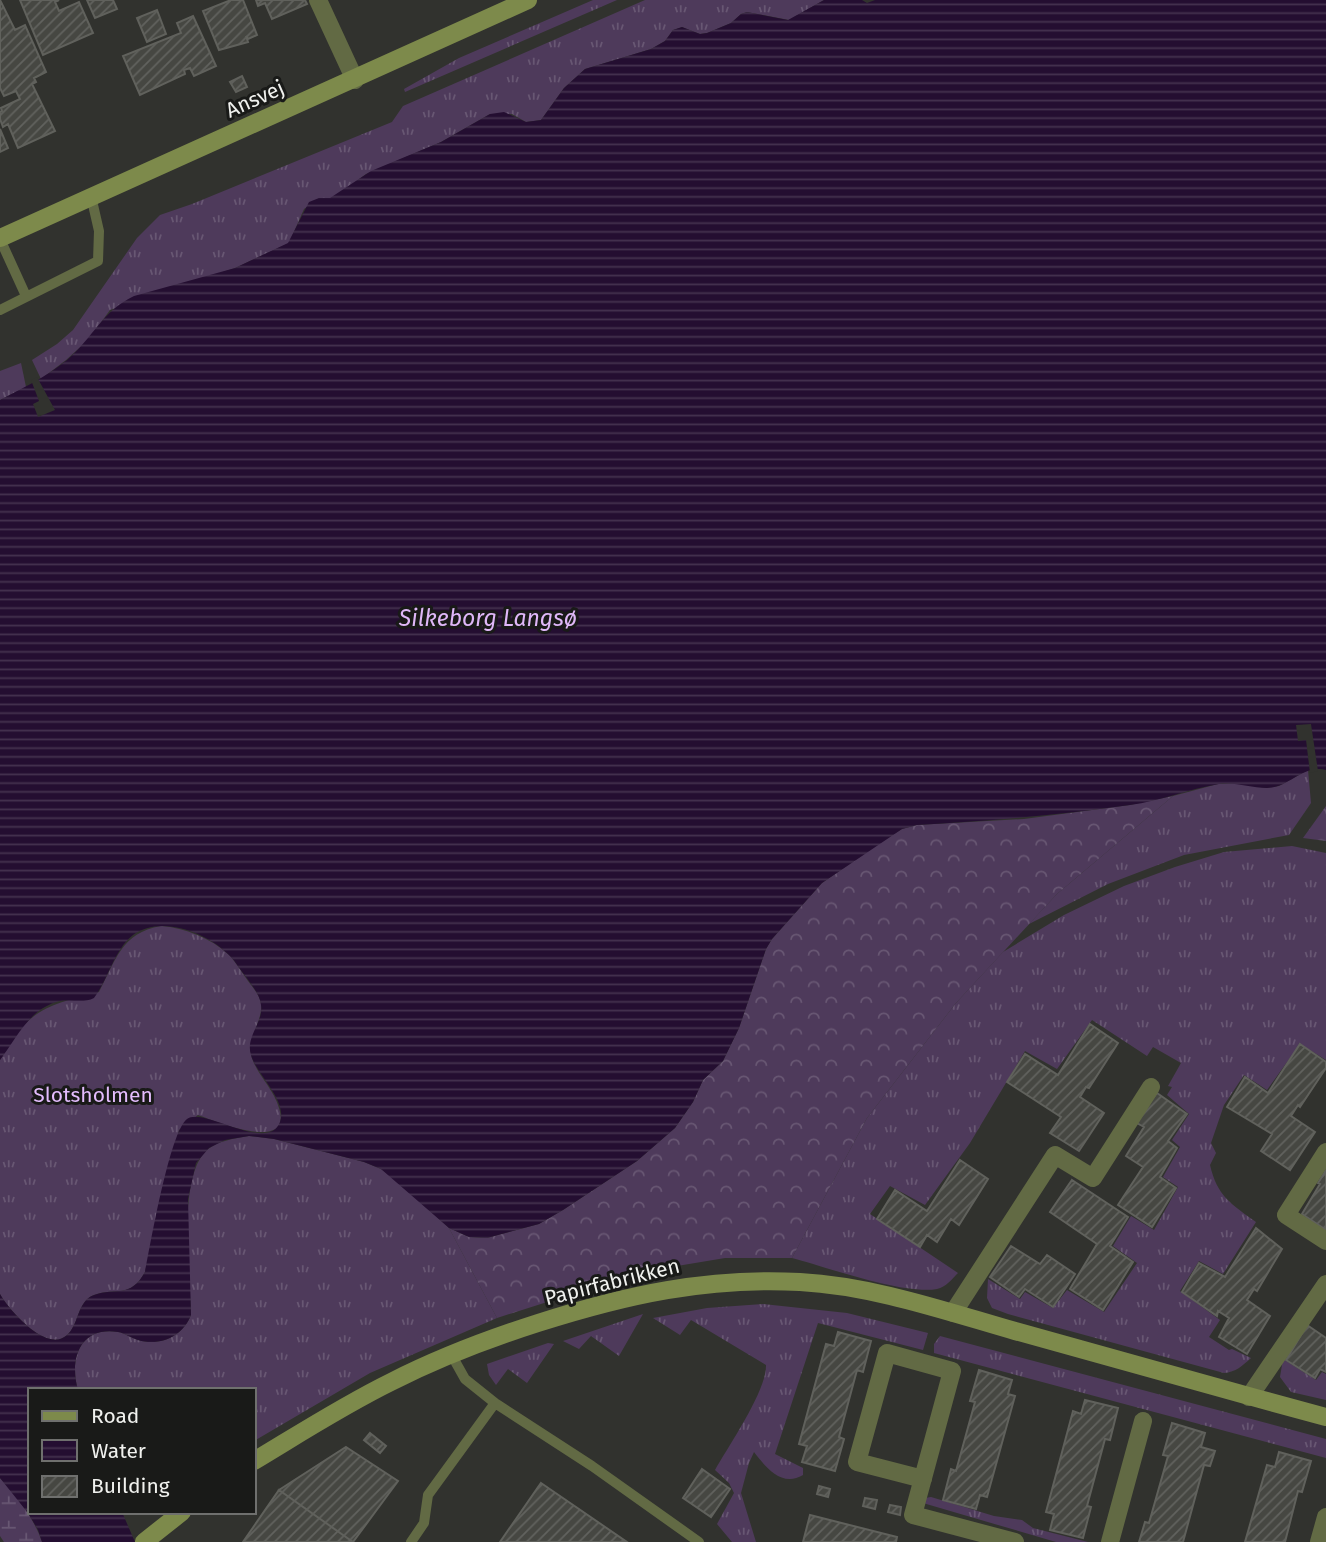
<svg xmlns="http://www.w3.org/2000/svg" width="1326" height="1542" viewBox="0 0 1326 1542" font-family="'Fira Sans',sans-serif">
<defs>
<pattern id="grass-tufts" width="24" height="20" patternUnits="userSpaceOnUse" patternTransform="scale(1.75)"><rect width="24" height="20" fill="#4e3a5b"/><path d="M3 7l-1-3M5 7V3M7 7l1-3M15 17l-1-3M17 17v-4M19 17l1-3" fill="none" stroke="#685773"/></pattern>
<pattern id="forest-crowns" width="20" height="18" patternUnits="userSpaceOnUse" patternTransform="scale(1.75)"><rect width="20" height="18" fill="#4e3a5b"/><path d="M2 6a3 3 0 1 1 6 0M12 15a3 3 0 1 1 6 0" fill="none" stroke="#685773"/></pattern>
<pattern id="wetland-marsh" width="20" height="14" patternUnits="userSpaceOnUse" patternTransform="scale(1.75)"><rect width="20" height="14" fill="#4e3a5b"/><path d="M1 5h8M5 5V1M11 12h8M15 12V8" fill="none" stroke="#685773"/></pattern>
<pattern id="water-rules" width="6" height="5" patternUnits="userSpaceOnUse" patternTransform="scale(1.75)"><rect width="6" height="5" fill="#240e31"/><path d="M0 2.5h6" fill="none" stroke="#44324f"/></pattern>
<pattern id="building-hatch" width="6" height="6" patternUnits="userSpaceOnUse" patternTransform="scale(1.75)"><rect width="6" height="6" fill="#464742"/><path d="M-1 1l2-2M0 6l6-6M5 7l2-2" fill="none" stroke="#61625e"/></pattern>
</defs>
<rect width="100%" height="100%" fill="#31322e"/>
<!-- grass -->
<path fill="url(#grass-tufts)" d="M593,0H617L405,92L404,89L459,58Z
M645,0H824L789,20L747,12L741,14L731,23L707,33L700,34L682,27L673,30L665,41L651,49L585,69L564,88L541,120L526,122L512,114H490L441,142L366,174L339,194L330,199L319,198L304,209L289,243L235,268L110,310L88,340L66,360L41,379L32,360L57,344L73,330L137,238L160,215L192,204L392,122L403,106Z
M21,363L26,387L0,400V371Z
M1308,770L1311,803L1289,835L1184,855L1108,884L1029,924L1057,894L1173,796L1218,784L1240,783L1266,788L1279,786Z
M1292,846L1326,853V1060L1300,1044L1267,1090L1244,1075L1224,1105L1211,1143L1216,1153L1210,1165C1217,1196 1231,1204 1256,1222L1223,1274L1199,1261L1180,1291L1220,1320L1209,1337L1229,1350L1232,1349L1251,1358C1242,1366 1236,1372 1224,1373L1008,1314L992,1308L987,1298L988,1279L1020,1299L1025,1292L1053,1308L1067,1290L1104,1312L1137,1263L1113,1246L1131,1216L1154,1230L1178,1187L1163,1177L1180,1147L1172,1140L1189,1114L1167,1095L1172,1087L1168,1086L1181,1063L1153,1047L1147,1056L1092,1020L1057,1069L1025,1051L970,1143L925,1205L890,1186L870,1214L958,1273C952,1279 946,1287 937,1289C904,1295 826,1267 792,1258L867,1118L956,1003L1003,952L1064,915L1124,886L1175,867L1224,852Z
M161,926C185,928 211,938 229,955C236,962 242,973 248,981C254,989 263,999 261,1010C259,1028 245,1042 253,1061C260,1078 274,1090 279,1108C293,1154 215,1121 198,1115L179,1130L145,1272C130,1299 116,1287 94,1295C77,1301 79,1325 67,1335C47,1354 9,1310 0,1294V1060C6,1052 9,1043 15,1036C38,1004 64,1002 99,992C116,960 121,933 161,926Z
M249,1136L274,1139L364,1162L381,1169L395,1179L449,1228L497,1318L370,1373L254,1441V1390H78C69,1359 80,1326 118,1332C125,1333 131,1338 138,1340C160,1347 183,1336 191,1315C190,1275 177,1177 207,1150C219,1140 234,1139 249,1136Z
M763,1304L847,1313L928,1333L923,1350L818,1323L775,1454L803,1468V1475C781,1488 765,1466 754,1452L749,1463L741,1493L756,1542H732L717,1524L734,1493L729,1483L715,1470C729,1445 767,1390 766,1365L691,1320L680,1335L653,1318L707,1308Z
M643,1314L619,1356L591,1336L579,1349L563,1341Z
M940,1336L1326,1439V1458L934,1353V1344Z
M548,1343L554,1344L527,1383L508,1369L496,1385L489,1375L487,1364Z
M1283,1359L1316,1380L1322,1372L1326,1374V1400L1291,1392L1280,1377Z
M931,1497L994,1516L1022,1520L1033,1528L1088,1542H1056L923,1503L925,1498Z"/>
<!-- forest -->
<path fill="url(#forest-crowns)" d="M1173,796L1057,894L956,1003L867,1118L792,1258H725L641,1272L497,1318L449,1228L469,1237L487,1238L539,1224L563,1210L637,1161L675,1128L693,1102L703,1080L723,1061L739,1028L766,949L772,939L822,883L884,840L902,829L917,825L1024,819L1130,805Z
M1326,806V841L1303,838Z"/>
<!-- wetland -->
<path fill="url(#wetland-marsh)" d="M0,1478C17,1497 34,1518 42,1542H4L0,1536Z"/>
<!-- water -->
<path fill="url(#water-rules)" d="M824,0H862L867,3L875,0H1326V770C1303,764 1289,788 1267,788C1250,788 1237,782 1219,784C1189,789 1160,801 1130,805C1059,815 988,821 917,825L902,829L822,883L772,939L766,949L739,1028L723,1061L703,1080L693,1102L675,1128L637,1161L563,1210L539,1224L487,1238L469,1237L449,1228L381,1169L364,1162L274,1139L249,1136L225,1140L209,1148L196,1163L188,1199L191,1315C183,1336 160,1347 138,1340C131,1338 125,1333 118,1332C80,1326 69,1359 78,1390H30V1512H122L135,1542H42L38,1530L28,1513L0,1478V1294C9,1310 47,1354 67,1335C79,1325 77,1301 94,1295C116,1287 130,1299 145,1272C150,1246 170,1131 187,1119C203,1106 268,1154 280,1122C288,1101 256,1074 251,1055C245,1037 264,1022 261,1005C260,994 252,986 246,977C240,970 236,962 230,956C208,933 161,914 133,935C114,950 108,980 94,998C83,1004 69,998 56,1002C28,1011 16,1039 0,1060V400C23,388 46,377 67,360C93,338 102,311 134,296L235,268L288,243L309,202L319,198H330L371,171L441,142L490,114L504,112L526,122L541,120L564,88L585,69L651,49L665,41L673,30L682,27L700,34L707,33L731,23L741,14L747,12L788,20Z"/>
<!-- pier -->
<path fill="#31322e" d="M37,377L55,410L38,417L33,404L39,401L31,380Z
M1311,724L1318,771L1310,773L1306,740L1298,741L1296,725Z"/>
<!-- building -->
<path fill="url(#building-hatch)" stroke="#60615c" stroke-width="2" d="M0,0L15,30L25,25L46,72L34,78L36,82L32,84L55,131L18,148L8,124L3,127L0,119V112L2,111L1,108L20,99L16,91L4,96L0,88Z
M20,0H59L55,2L59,11L79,2L93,33L43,55Z
M87,0H113L117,9L95,18Z
M231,0H243L257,35L248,39L246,36L248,42L219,50L203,11Z
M256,0H305L307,4L272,19L265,3L258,6Z
M157,10L166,34L147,42L137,18Z
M193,16L216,66L194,76L190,68L184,70L185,74L140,95L123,56L181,33L177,23Z
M242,76L247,87L236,92L230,82Z
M0,129L8,148L0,152Z
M1090,1024L1118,1043L1089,1088L1086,1087L1080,1097L1104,1113L1079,1151L1050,1133L1061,1117L1007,1082L1025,1054L1058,1075Z
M1300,1044L1326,1062V1068L1300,1107L1298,1105L1291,1116L1315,1132L1290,1170L1261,1151L1272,1134L1227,1107L1245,1077L1268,1093Z
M1157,1093L1187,1114L1168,1141L1177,1148L1160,1177L1176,1188L1152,1227L1118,1205L1143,1167L1126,1156L1144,1127L1135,1122Z
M960,1160L988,1179L959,1225L951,1219L937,1242L927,1235L920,1247L877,1219L895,1190L927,1211Z
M1326,1170V1230L1302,1214L1320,1184L1318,1183Z
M1072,1180L1128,1217L1110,1246L1133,1262L1103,1310L1070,1289L1097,1244L1050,1212Z
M1256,1228L1282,1249L1257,1291L1254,1289L1247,1300L1270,1316L1247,1354L1219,1337L1229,1318L1218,1311L1217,1316L1182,1292L1199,1263L1225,1277Z
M1011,1246L1040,1264L1047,1255L1075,1274L1053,1307L1025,1289L1019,1297L990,1277Z
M1307,1325L1326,1338V1372L1320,1369L1315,1378L1286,1360Z
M838,1332L871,1341L863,1372L857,1370L839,1437L844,1439L835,1471L802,1462L807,1446L799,1444L826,1344L834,1346Z
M979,1370L1012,1380L1008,1394L1015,1396L987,1497L980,1495L976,1509L943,1500L951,1469L956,1471L975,1402L970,1401Z
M1085,1400L1118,1408L1110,1440L1105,1439L1087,1506L1091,1507L1083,1538L1050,1530L1054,1514L1046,1512L1073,1411L1081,1414Z
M1172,1423L1205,1433L1201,1447L1215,1451L1210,1466L1204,1465L1183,1542H1139L1145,1522L1149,1523L1168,1456L1163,1455Z
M370,1433L386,1446L380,1453L364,1440Z
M346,1447L398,1481L353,1542L279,1490Z
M1279,1452L1311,1461L1302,1492L1298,1491L1285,1542H1245L1267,1465L1275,1467Z
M702,1469L730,1489L711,1517L683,1498Z
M541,1483L627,1542H500Z
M819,1486L830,1489L828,1497L817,1494Z
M279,1490L353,1542H354H243Z
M865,1498L877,1500L875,1509L863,1506Z
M890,1505L901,1507L900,1515L888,1512Z
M810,1515L897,1537L896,1542H803Z"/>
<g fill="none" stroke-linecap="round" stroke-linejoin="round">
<!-- lane -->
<path stroke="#626a44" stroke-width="10" d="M0,239L26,296
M0,310L98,261L99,231L91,196
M451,1354L465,1379L495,1403L592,1466L699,1542
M411,1542L424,1523L428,1495L495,1403"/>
<!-- street -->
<path stroke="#626a44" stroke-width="18" d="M318,0L355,80
M1326,1152L1286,1215L1326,1241
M953,1313L1055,1155L1093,1178L1151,1087
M1249,1397L1326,1284
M923,1479L857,1462L887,1353L952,1371L913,1515L1015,1542
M1110,1542L1143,1421
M1319,1542L1326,1517"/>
<!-- secondary -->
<path stroke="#7d8a4b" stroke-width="18" d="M0,238L528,0
M254,1461C299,1434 344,1405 391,1382C438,1358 488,1339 538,1323C626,1295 707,1277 800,1282C873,1286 945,1311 1015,1331C1118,1360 1222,1389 1326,1417
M144,1542L182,1512"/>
</g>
<g text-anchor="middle" stroke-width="6" stroke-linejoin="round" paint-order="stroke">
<!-- street labels -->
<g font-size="21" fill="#f0f1ee" stroke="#191a18">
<text transform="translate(255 99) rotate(-24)" y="7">Ansvej</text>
<text transform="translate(612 1282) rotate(-14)" y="7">Papirfabrikken</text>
</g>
<!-- park labels -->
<g font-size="21" fill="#e3bcfd" stroke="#191a18">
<text x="93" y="1102">Slotsholmen</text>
</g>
<!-- water labels -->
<g font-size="23" font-style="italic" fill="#dfb7f8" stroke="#191a18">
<text x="488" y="626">Silkeborg Langsø</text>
</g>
</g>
<!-- legend -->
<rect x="28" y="1388" width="228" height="126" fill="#191a18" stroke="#6f706e" stroke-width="2"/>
<rect x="42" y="1411" width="35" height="10" fill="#7d8a4b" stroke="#6f706e" stroke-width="2"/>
<text x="91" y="1423" font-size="21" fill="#f0f1ee">Road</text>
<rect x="42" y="1440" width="35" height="21" fill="url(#water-rules)" stroke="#6f706e" stroke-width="2"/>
<text x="91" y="1458" font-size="21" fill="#f0f1ee">Water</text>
<rect x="42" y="1476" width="35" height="21" fill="url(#building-hatch)" stroke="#6f706e" stroke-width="2"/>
<text x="91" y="1493" font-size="21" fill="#f0f1ee">Building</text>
</svg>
